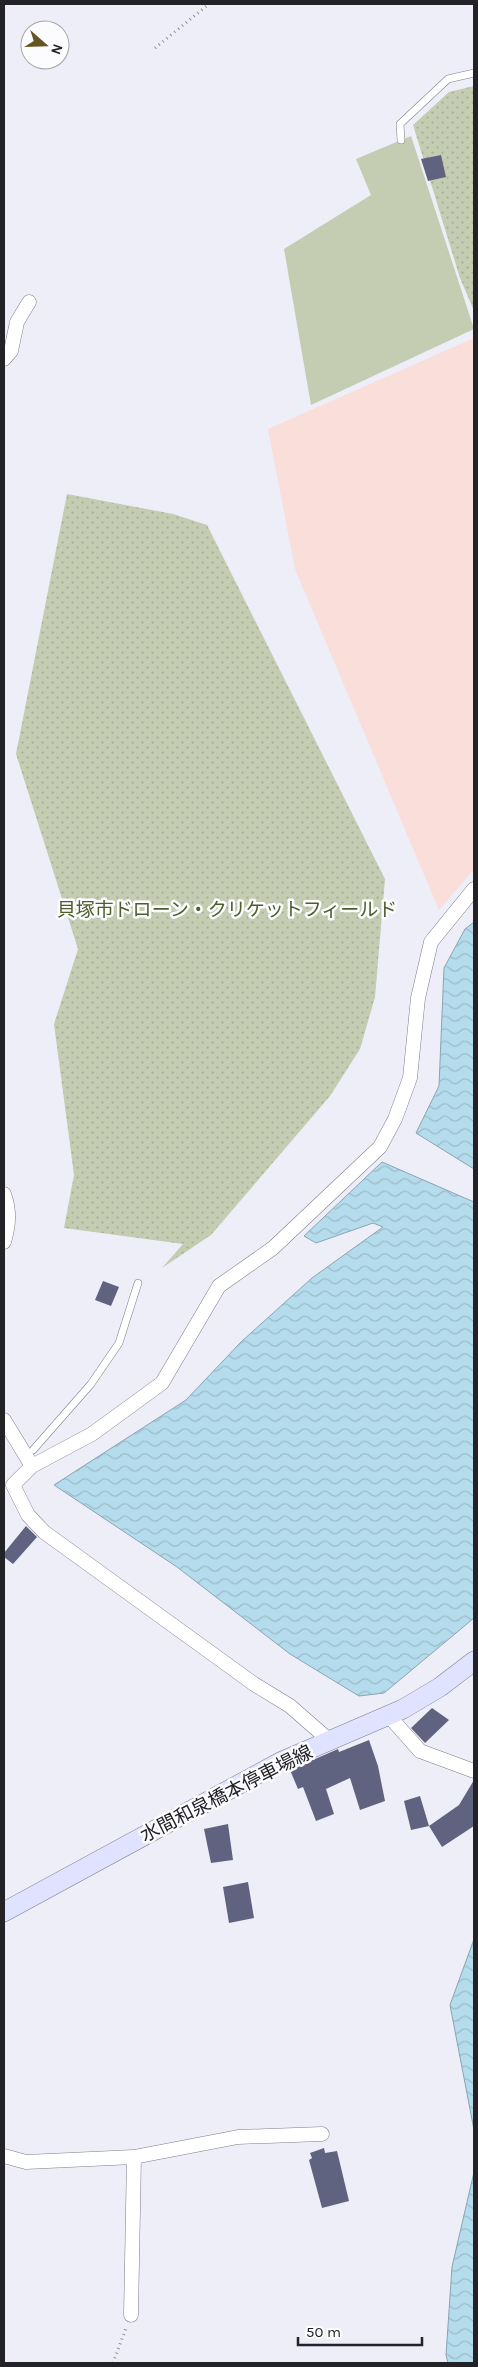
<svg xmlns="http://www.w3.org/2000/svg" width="478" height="2367" viewBox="0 0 478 2367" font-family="Karla,'Noto Sans JP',sans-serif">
<defs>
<pattern id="park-dots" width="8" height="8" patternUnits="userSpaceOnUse" patternTransform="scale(1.25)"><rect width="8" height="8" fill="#c4ccb2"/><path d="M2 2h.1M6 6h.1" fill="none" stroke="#a8af99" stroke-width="1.8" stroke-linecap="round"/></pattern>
<pattern id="water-waves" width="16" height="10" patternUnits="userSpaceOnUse" patternTransform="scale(1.25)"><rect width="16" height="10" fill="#b5dcec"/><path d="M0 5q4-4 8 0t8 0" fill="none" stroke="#9bbcca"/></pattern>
</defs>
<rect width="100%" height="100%" fill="#edeef8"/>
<!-- education -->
<path fill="#f9deda" d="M474,338V869L439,910L295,569L268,429Z"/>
<!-- park -->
<path fill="url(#park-dots)" d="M474,86V311L460,278L413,125L449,92Z
M67,494L173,514L207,525L385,879L375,997L360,1049L330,1096L211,1235L162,1268L183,1244L64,1228L74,1175L54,1024L78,949L16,754Z"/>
<!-- garden -->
<path fill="#c4ccb2" d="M411,136L474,329L311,405L284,249L371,195L356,159Z"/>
<!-- water -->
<path fill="url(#water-waves)" stroke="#89a4b1" d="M474,922V1169L416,1133L439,1086L444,968L465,929Z
M382,1162L474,1202V1618L384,1693L359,1696L290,1654L177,1567L54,1485L186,1400L241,1342L312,1278L383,1227L373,1223L316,1243L304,1236Z
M474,1939V2130L450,2005Z
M474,2172V2363H448L446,2355L452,2267Z"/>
<!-- building -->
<path fill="#606380" d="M441,155L446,177L428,181L421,159Z
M103,1281L119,1287L111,1306L95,1300Z
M26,1526L37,1537L13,1564L4,1557V1553Z
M432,1708L449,1720L425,1743L411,1728Z
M369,1740L378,1766L385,1801L360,1810L350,1778L326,1789L334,1814L316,1821L303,1787L298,1789L290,1770L338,1749L339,1752Z
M474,1780V1826L442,1847L429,1826L459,1805Z
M420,1796L429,1826L411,1830L404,1801Z
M228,1824L233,1860L211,1863L204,1829Z
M248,1882L254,1918L229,1923L223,1887Z
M324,2148L325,2153L337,2151L349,2201L322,2208L309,2160L312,2158L310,2153Z"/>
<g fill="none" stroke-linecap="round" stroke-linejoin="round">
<defs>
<path id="lane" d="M401,140L400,124L448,79L474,73
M33,1450L91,1384L119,1343L138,1283"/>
<path id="street" d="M4,359L11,351L17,322L29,302
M4,1194C10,1211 9,1224 4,1242
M4,1420L32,1466
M389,1716L420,1751L474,1771
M330,1741L290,1706L254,1684L44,1532L28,1515L13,1485L32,1466L92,1434L162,1383L219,1286L273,1248L380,1147L395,1119L410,1078L418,998L431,942L474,889
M4,2156L26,2162L134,2157L238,2137L322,2134
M131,2315L134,2157"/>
<path id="secondary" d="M4,1912L280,1762L403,1709L440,1687L474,1661"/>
</defs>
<!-- lane casing -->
<use href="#lane" stroke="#7e7f87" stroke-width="8"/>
<!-- street casing -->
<use href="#street" stroke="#7e7f87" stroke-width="15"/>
<!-- secondary casing -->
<use href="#secondary" stroke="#7e7f87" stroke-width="20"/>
<!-- path -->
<path stroke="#909098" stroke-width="3" stroke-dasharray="1 4" stroke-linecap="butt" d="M155,48L209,4
M113,2363L126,2328"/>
<!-- lane -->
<use href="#lane" stroke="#fff" stroke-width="7"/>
<!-- street -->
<use href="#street" stroke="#fff" stroke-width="14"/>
<!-- secondary -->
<use href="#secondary" stroke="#e0e3ff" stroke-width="19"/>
</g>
<g text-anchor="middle" stroke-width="5" stroke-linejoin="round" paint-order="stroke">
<!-- park labels -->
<g font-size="19" fill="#4f5d2a" stroke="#fcfcfe">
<text x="227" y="916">貝塚市ドローン・クリケットフィールド</text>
</g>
<!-- street labels -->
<g font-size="19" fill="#232327" stroke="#fcfcfe">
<text transform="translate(226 1793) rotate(-27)" y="7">水間和泉橋本停車場線</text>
</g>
</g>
<!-- border -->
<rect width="478" height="2367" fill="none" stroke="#232327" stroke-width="10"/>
<!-- north arrow -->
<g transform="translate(45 45) rotate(110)"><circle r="24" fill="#fcfcfe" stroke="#a5a5a8"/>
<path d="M0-4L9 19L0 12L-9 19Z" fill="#645522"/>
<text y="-8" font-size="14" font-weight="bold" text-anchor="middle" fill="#232327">N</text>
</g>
<!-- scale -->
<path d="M298 2337v8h124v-8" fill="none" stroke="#232327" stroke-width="2.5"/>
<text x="306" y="2337" font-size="15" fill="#232327" stroke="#fcfcfe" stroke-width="4" paint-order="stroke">50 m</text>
</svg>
